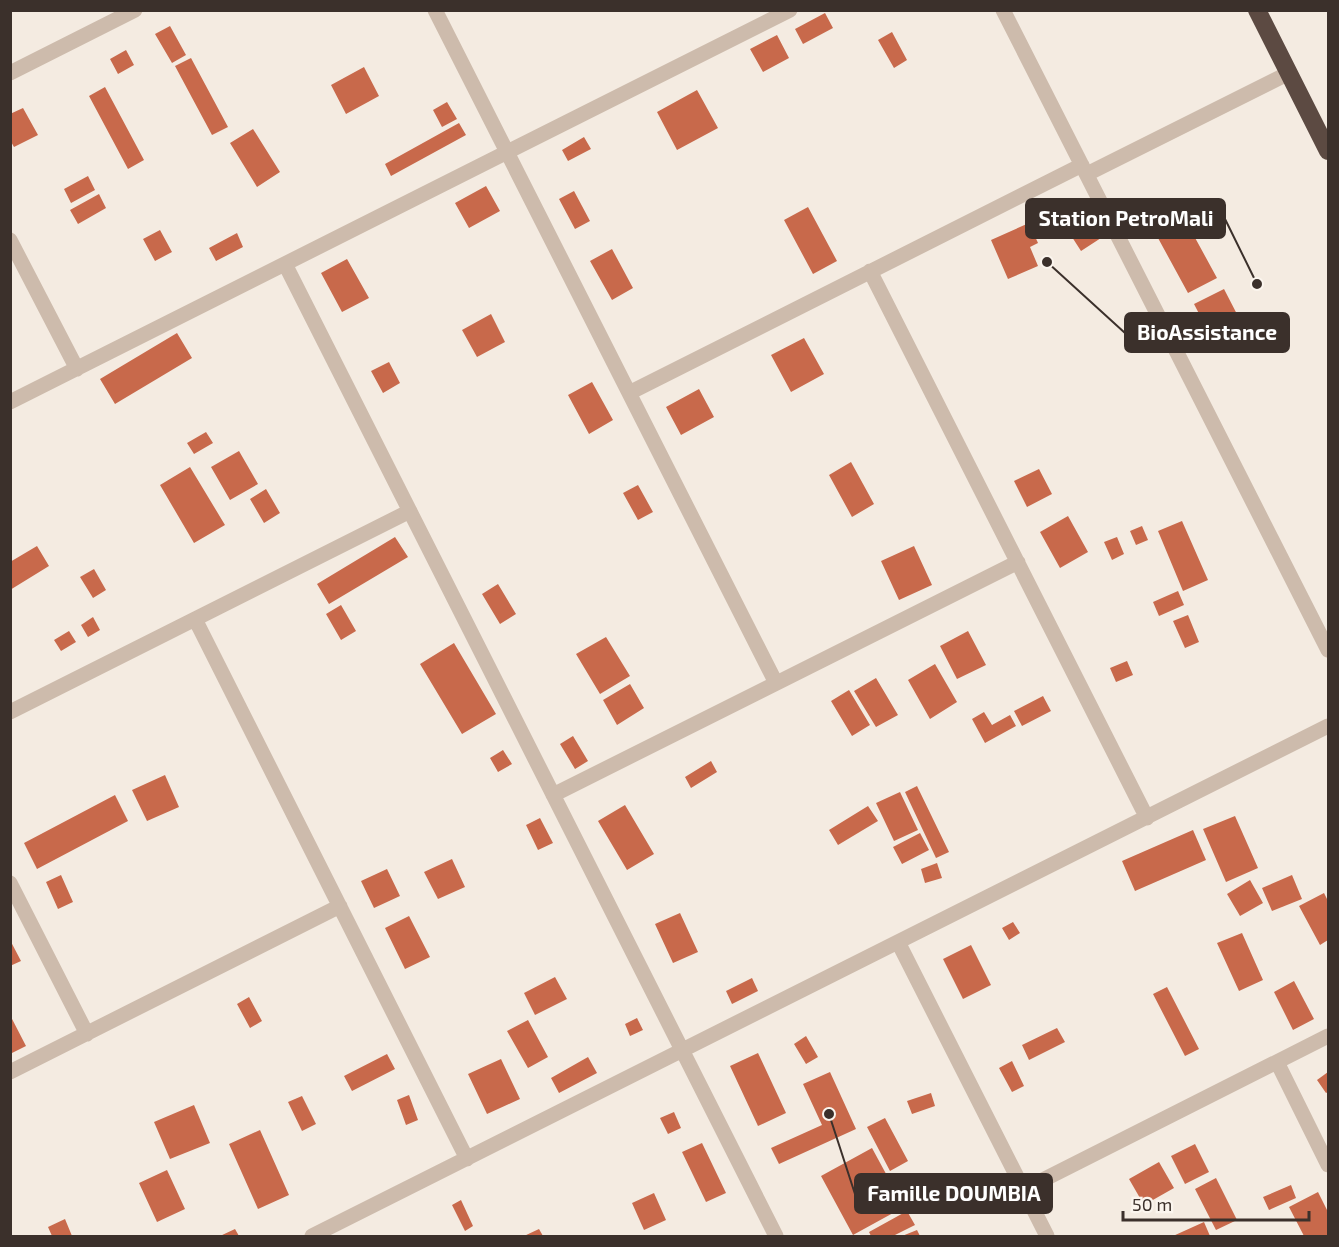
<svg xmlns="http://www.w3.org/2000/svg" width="1339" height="1247" viewBox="0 0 1339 1247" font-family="'Exo 2',sans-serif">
<rect width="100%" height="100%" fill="#f4ebe1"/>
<!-- building -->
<path fill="#c8694b" d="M825,13L833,28L803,44L795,29Z
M170,26L186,55L172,63L155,34Z
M892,32L907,60L894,68L878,40Z
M777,35L789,58L763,72L750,49Z
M126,50L134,65L118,74L110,59Z
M191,58L228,127L212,135L175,66Z
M364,67L379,96L346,114L331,85Z
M105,87L144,160L128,169L89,96Z
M697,90L718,128L677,150L657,112Z
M447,102L457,119L442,127L433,110Z
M23,108L38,135L14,147L10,140V114Z
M459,123L466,135L391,176L385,164Z
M253,129L280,172L257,187L230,143Z
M584,137L591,149L568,161L562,150Z
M88,176L95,190L71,203L64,189Z
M486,186L500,211L469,228L455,203Z
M574,191L590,221L575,229L559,199Z
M99,194L106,208L78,224L70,210Z
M1076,199L1101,238L1081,251L1063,223L1042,237L1034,225Z
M808,207L837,261L813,274L784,220Z
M1029,223L1038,243L1030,247L1038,266L1008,279L991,240Z
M1187,223L1217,278L1188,293L1158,238Z
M160,230L172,252L155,261L143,239Z
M237,233L243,247L216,261L209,248Z
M612,249L633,288L612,300L590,261Z
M347,259L369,298L342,312L321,273Z
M1224,289L1240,320L1210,335L1194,304Z
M491,314L505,342L477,357L462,330Z
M177,333L192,358L115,404L100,379Z
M804,338L824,374L791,392L771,355Z
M389,362L400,383L383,393L371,371Z
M592,382L613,420L589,434L568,395Z
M699,389L714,417L681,435L666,407Z
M206,432L213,443L194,454L187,443Z
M239,451L258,484L230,500L211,467Z
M851,462L874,504L852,517L829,475Z
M190,467L225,525L194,543L160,485Z
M1039,469L1052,494L1027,507L1014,481Z
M638,485L653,512L638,520L623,493Z
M266,489L280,513L264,523L250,499Z
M1068,516L1088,552L1060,568L1040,532Z
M1182,521L1208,580L1183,591L1158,531Z
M1142,526L1148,540L1136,545L1130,531Z
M395,537L408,557L329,604L317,584Z
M1117,537L1124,554L1112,560L1104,542Z
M37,546L49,566L10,590V562Z
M914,546L932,585L899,600L881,561Z
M94,569L106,590L93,598L80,577Z
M498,584L516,614L500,624L482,594Z
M1178,591L1184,605L1159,616L1153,602Z
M341,605L356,631L341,640L326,614Z
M1188,615L1199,642L1185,648L1173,621Z
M93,617L100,630L88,637L81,625Z
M69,631L76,642L61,651L54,640Z
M968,631L986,665L957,679L940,646Z
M606,637L630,676L600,694L576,654Z
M454,643L496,714L462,734L420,664Z
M1127,661L1133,675L1116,682L1110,668Z
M935,664L957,702L930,719L908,680Z
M876,678L898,715L876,727L854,691Z
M630,684L644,708L617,725L603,700Z
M849,690L870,725L852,736L831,701Z
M1043,696L1051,711L1022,726L1014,711Z
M984,712L992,725L1010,715L1016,726L985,743L972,719Z
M573,736L588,761L575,769L560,744Z
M503,750L512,764L498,772L490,758Z
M711,761L717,772L691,788L685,777Z
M165,775L179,807L147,821L132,790Z
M917,786L949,852L936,858L905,792Z
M900,792L918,830L894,841L876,803Z
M115,795L128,821L37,869L24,843Z
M625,805L654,854L627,870L598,821Z
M868,806L878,821L838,845L829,830Z
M1235,816L1258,868L1226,882L1203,829Z
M540,818L553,843L538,850L526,825Z
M1193,830L1206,860L1135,891L1122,861Z
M920,833L929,850L902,864L893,847Z
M452,859L465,887L438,899L424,872Z
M937,863L942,878L925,883L921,869Z
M387,869L400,896L374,908L361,881Z
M61,875L73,902L58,909L46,882Z
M1292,875L1302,899L1272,911L1262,888Z
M1250,880L1263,903L1240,916L1227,894Z
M1324,893L1328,901V940L1320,945L1299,906Z
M680,913L698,952L673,963L655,924Z
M409,916L430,957L405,969L385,928Z
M1013,922L1020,933L1009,940L1002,928Z
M1242,933L1263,980L1239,991L1217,943Z
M10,940L21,961L10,966Z
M971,945L991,985L963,999L943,959Z
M555,977L567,999L535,1015L524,993Z
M752,978L758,991L732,1004L726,991Z
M1294,981L1314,1019L1293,1030L1274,992Z
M1167,987L1199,1049L1185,1056L1153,994Z
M249,997L262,1021L250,1028L237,1004Z
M10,1015L26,1046L10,1054Z
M637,1018L643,1030L630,1036L625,1024Z
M528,1020L548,1057L528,1068L507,1031Z
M1057,1028L1065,1042L1029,1060L1022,1045Z
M806,1036L818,1057L806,1064L794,1044Z
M758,1053L786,1113L758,1126L730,1066Z
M387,1054L395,1069L352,1091L344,1076Z
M588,1057L597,1073L559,1093L551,1078Z
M501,1059L520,1099L487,1114L468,1074Z
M1012,1061L1024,1086L1012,1092L999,1068Z
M830,1072L856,1129L779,1164L771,1148L822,1125L803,1084Z
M1328,1072V1092L1326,1093L1317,1080Z
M931,1093L935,1106L912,1114L907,1101Z
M409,1095L418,1120L406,1125L397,1100Z
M302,1096L316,1124L302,1131L288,1102Z
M194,1105L210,1143L170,1159L154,1122Z
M674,1112L681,1128L668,1134L660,1118Z
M885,1118L908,1161L890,1171L867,1127Z
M260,1130L289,1195L258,1209L229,1144Z
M702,1143L726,1193L706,1202L682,1152Z
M1195,1144L1209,1172L1185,1184L1171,1156Z
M872,1148L904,1207L853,1235L821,1176Z
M1159,1162L1174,1188L1144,1205L1129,1179Z
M167,1170L185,1209L157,1222L139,1183Z
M1216,1178L1237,1220L1216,1230L1195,1189Z
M1291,1185L1296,1198L1269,1210L1263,1197Z
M1318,1192L1328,1212V1236H1304L1289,1207Z
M654,1193L666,1220L644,1230L632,1203Z
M461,1200L473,1226L465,1231L452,1205Z
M907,1211L915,1225L893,1236H871L869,1232Z
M65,1219L72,1236H52L48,1227Z
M1204,1222L1210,1236H1173Z
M235,1229L239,1236H220Z
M539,1229L543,1236H524Z
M917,1230L920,1236H902Z"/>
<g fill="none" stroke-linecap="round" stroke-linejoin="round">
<!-- street -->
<path stroke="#cdbbac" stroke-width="15" d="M435,10L776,683
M1003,10L1328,650
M10,73L135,10
M1087,174L1289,73
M10,240L77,369
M285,264L776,1236
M870,271L1147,818
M629,393L1082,165
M10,402L790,10
M195,619L467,1159
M10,712L410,511
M553,795L1018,562
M10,883L87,1034
M898,942L1047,1236
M1277,1062L1328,1165
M10,1072L340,906
M1023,1190L1328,1036
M312,1236L1328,726"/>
<!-- highway -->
<path stroke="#5c4a42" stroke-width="18" d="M1257,10L1328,151"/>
</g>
<!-- callouts -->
<path fill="none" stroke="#3b302b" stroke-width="2" d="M1257 284L1225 219M1047 262L1125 333M829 1114L855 1194"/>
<g fill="#3b302b" stroke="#fbf5ee" stroke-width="2">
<circle cx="1257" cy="284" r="6"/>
<circle cx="1047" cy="262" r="6"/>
<circle cx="829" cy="1114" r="6"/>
</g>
<g fill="#3b302b" stroke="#3b302b" stroke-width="2">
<rect x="1026" y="199" width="199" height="39" rx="6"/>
<rect x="1125" y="313" width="164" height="39" rx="6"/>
<rect x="855" y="1174" width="197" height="39" rx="6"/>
</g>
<g font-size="21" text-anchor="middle" font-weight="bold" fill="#fff">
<text x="1126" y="226">Station PetroMali</text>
<text x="1207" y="340">BioAssistance</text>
<text x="954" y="1201">Famille DOUMBIA</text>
</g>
<!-- border -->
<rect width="1339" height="1247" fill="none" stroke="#3b302b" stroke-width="24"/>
<!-- scale -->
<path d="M1123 1211v9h186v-9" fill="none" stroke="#3b302b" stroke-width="3"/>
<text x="1132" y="1211" font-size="18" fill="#3b302b" stroke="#fbf5ee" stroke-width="4.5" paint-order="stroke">50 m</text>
</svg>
